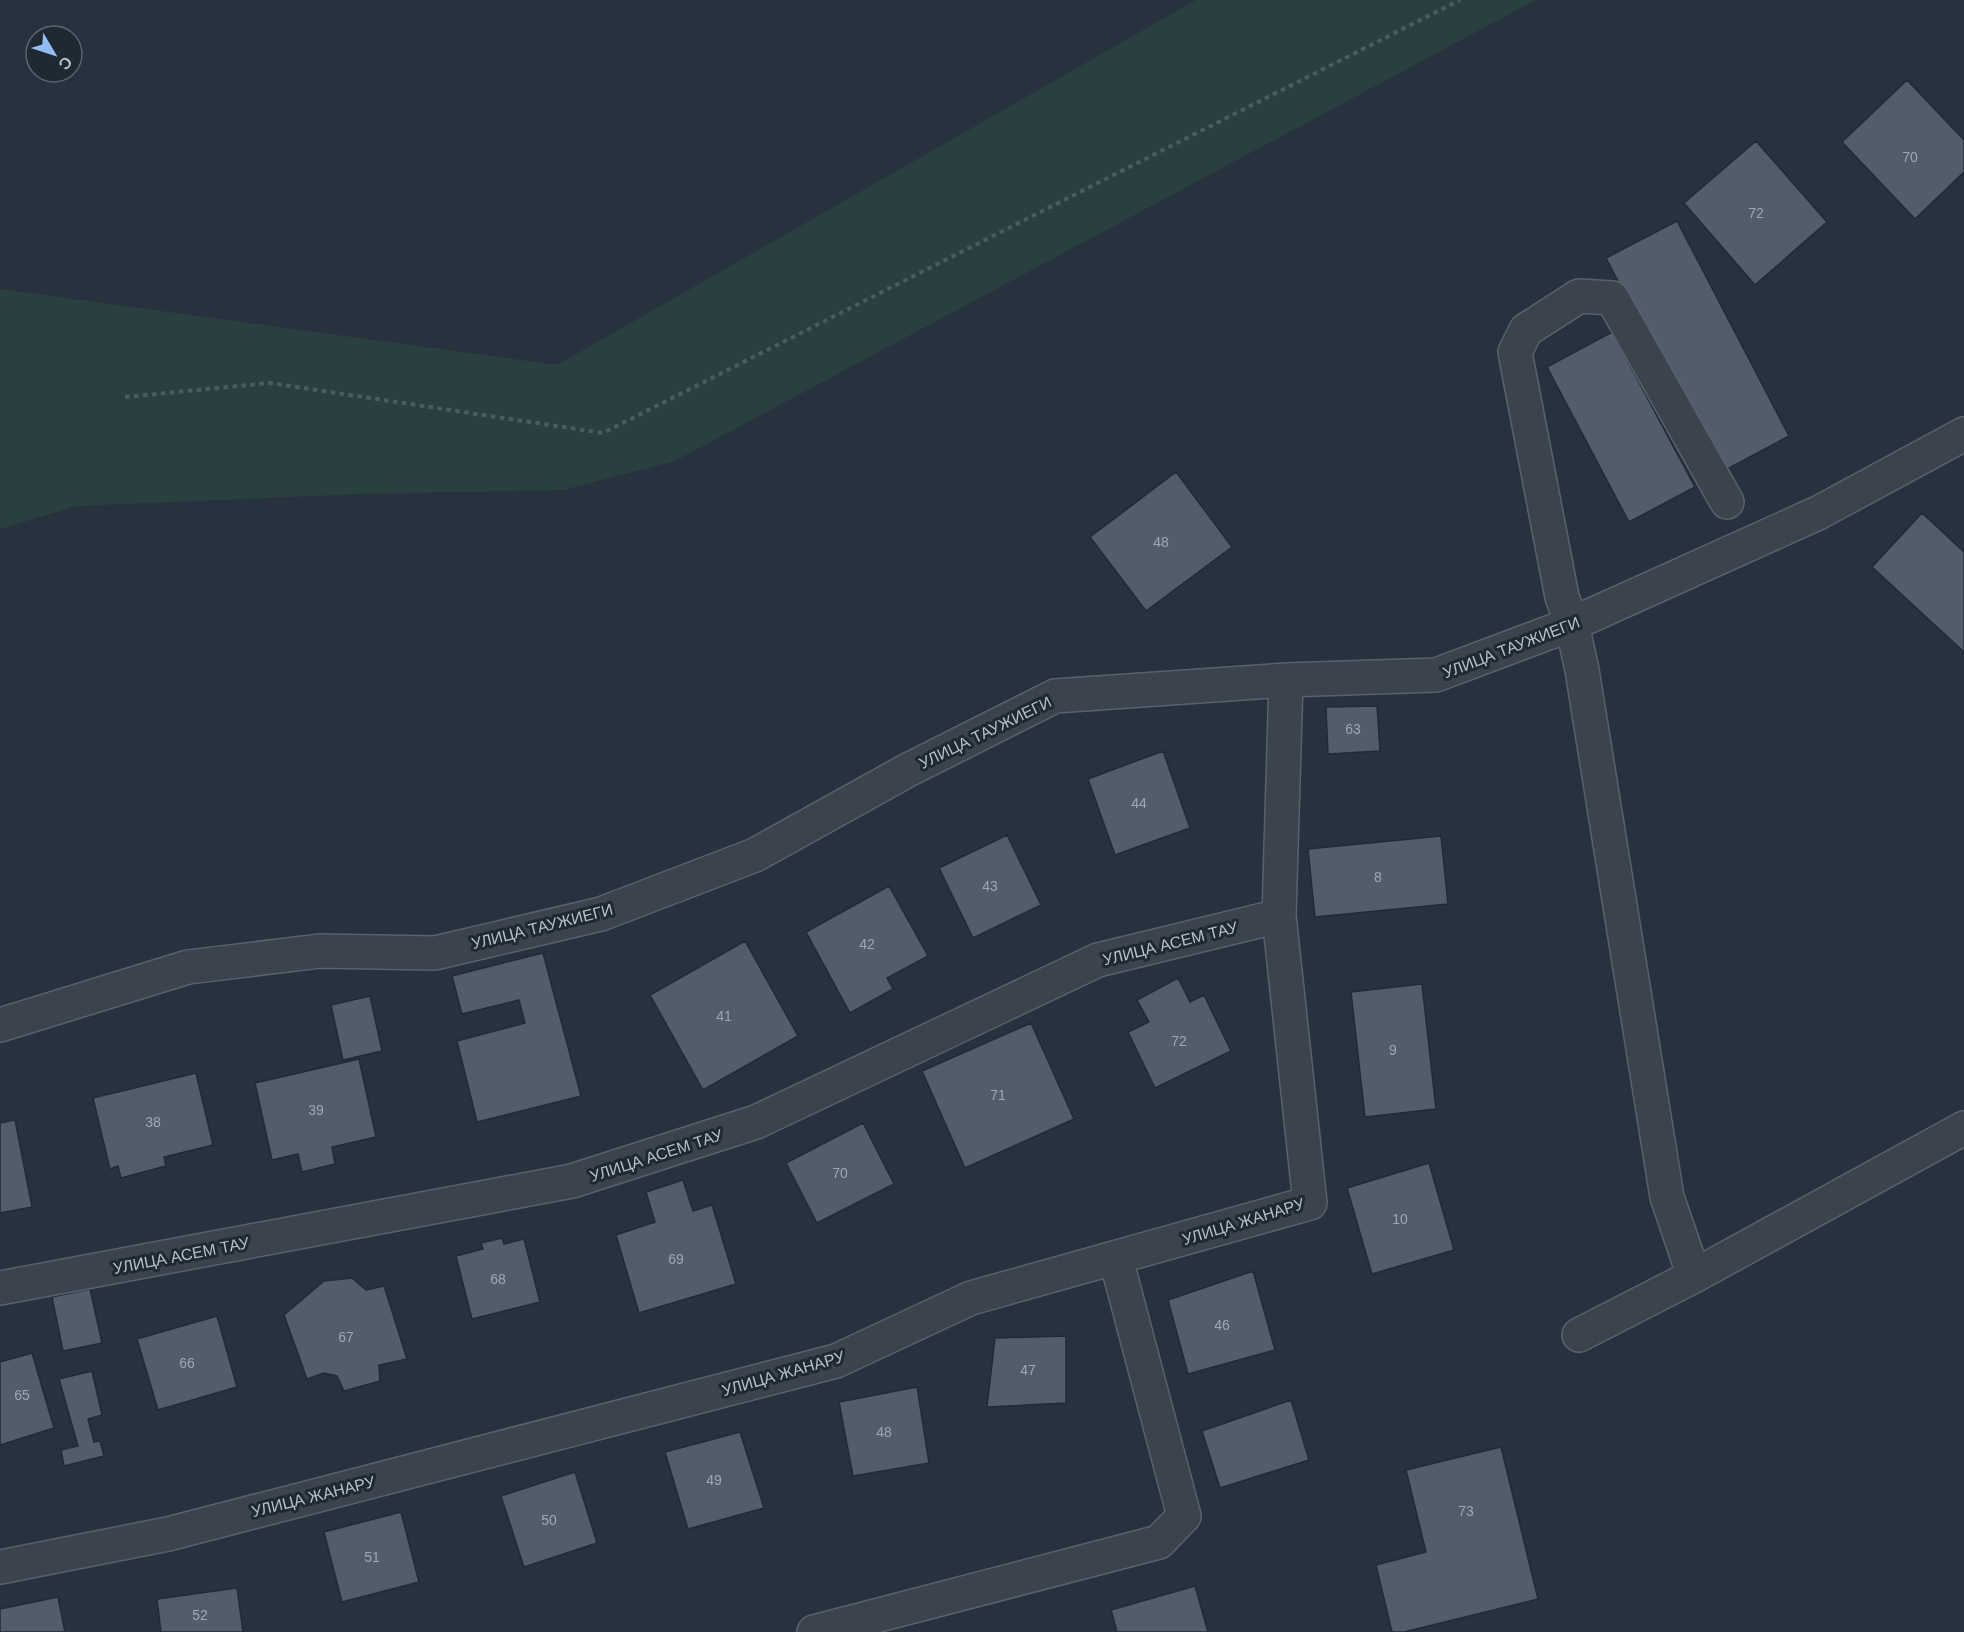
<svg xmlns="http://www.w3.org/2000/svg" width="1964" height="1632" viewBox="0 0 1964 1632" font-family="Arial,sans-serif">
<rect width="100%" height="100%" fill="#27323e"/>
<!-- green -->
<path fill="#2a4040" d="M1196,0H1536L675,461L563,490L359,494L77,506L0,529V289L557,365Z"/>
<!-- building -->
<path fill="#525d6c" stroke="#212b36" stroke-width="1.5" d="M1907,80L1964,140V172L1915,219L1842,142Z
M1756,141L1827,222L1755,285L1684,203Z
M1677,221L1789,436L1718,474L1606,258Z
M1612,332L1695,487L1629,522L1547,367Z
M1176,472L1232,547L1146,611L1090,537Z
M1922,513L1964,552V652L1872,567Z
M1377,706L1380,751L1328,754L1326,707Z
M1163,751L1190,828L1115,855L1088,779Z
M1007,835L1041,905L973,938L939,868Z
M1441,836L1448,904L1315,917L1308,849Z
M889,886L928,956L887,978L893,989L850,1013L806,932Z
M745,941L798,1036L703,1090L650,995Z
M543,953L581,1096L477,1122L457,1041L525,1023L519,1000L462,1014L452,976Z
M1178,978L1190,1002L1204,995L1231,1051L1155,1088L1128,1032L1149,1022L1137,1000Z
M1422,984L1436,1109L1365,1117L1351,992Z
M370,996L382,1051L343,1060L331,1005Z
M1031,1023L1074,1119L965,1168L922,1071Z
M359,1059L376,1137L332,1147L335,1164L302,1172L298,1154L272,1160L255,1083Z
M196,1073L213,1145L164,1157L166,1166L121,1178L118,1166L110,1169L93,1098Z
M15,1120L32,1207L0,1213V1123Z
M863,1123L894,1184L817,1223L786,1163Z
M1429,1163L1454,1250L1372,1274L1347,1188Z
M683,1180L693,1211L712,1205L736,1284L639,1313L616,1235L655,1222L646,1192Z
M502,1238L504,1244L524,1239L540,1302L472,1319L456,1256L483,1249L481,1243Z
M1253,1271L1275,1350L1188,1374L1168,1300Z
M352,1278L366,1290L384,1286L407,1359L379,1365L380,1381L344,1391L337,1376L324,1373L307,1379L284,1315L324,1281Z
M90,1289L102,1343L63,1351L52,1297Z
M217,1316L237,1387L158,1410L137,1339Z
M1066,1336V1403L987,1407L995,1338Z
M32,1353L54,1428L0,1445V1362Z
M92,1371L102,1415L88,1419L94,1442L100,1441L104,1456L64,1466L61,1450L78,1446L59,1379Z
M917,1387L929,1463L853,1476L839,1402Z
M1291,1400L1309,1460L1220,1488L1202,1431Z
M740,1432L764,1508L688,1529L665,1452Z
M1501,1447L1538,1599L1404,1632H1392L1376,1565L1426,1552L1406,1470Z
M575,1472L597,1543L524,1567L501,1496Z
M401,1512L419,1582L342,1602L324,1532Z
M1195,1586L1208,1632H1117L1111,1610Z
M237,1588L243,1632H161L157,1599Z
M58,1597L65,1632H0V1609Z"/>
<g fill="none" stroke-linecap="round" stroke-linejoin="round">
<defs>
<path id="minor" d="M1727,502L1612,298L1579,296L1526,330L1515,352L1562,597L1572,624L1582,670L1667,1197L1694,1276L1964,1128
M0,1025L188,967L320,951L435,953L601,914L755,855L908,770L1055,696L1286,680L1436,675L1572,624L1818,513L1964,434
M0,1288L572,1181L756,1122L1098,960L1279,916
M1579,1335L1694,1276
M0,1567L168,1534L836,1361L971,1298L1310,1203L1279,916L1286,680
M814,1632L1159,1542L1184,1516L1116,1259"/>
</defs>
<!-- minor casing -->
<use href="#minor" stroke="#58626c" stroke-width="36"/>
<!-- path -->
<path stroke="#495d5e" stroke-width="4" stroke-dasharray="4.5 4.5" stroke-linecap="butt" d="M125,397L270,383L603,433L1460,0"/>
<!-- minor -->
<use href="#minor" stroke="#3b444e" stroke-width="33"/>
</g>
<g text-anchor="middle" stroke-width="6" stroke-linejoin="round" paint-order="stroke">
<!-- number labels -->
<g font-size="14" fill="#9ea6b2">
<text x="1910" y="162">70</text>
<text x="1756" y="218">72</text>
<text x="1161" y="547">48</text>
<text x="1353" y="734">63</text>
<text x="1139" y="808">44</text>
<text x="1378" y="882">8</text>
<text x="990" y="891">43</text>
<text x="867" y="949">42</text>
<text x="724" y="1021">41</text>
<text x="1179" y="1046">72</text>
<text x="1393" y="1055">9</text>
<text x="998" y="1100">71</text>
<text x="316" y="1115">39</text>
<text x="153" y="1127">38</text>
<text x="840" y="1178">70</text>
<text x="1400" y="1224">10</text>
<text x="676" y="1264">69</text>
<text x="498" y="1284">68</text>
<text x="1222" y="1330">46</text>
<text x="346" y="1342">67</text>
<text x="187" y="1368">66</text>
<text x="1028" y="1375">47</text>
<text x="22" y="1400">65</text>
<text x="884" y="1437">48</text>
<text x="714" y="1485">49</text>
<text x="1466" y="1516">73</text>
<text x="549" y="1525">50</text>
<text x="372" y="1562">51</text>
<text x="200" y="1620">52</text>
</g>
<!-- street labels -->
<g font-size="16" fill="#b7bfc9" stroke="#1f2934">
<text transform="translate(1511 647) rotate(-21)" y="6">УЛИЦА ТАУЖИЕГИ</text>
<text transform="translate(985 732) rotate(-26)" y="6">УЛИЦА ТАУЖИЕГИ</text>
<text transform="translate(542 926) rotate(-14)" y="6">УЛИЦА ТАУЖИЕГИ</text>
<text transform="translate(1170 943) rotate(-14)" y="6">УЛИЦА АСЕМ ТАУ</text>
<text transform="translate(656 1155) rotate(-18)" y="6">УЛИЦА АСЕМ ТАУ</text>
<text transform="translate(1243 1221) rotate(-17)" y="6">УЛИЦА ЖАНАРУ</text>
<text transform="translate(181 1255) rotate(-11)" y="6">УЛИЦА АСЕМ ТАУ</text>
<text transform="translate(783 1373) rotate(-16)" y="6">УЛИЦА ЖАНАРУ</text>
<text transform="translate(313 1496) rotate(-14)" y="6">УЛИЦА ЖАНАРУ</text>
</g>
</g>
<!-- north arrow -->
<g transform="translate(54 54) rotate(129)"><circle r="28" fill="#1f2934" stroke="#5c6570" stroke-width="1.5"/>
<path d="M0-4.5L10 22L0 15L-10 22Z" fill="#93bcf2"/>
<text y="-9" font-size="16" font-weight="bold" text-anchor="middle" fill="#b7bfc9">С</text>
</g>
</svg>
